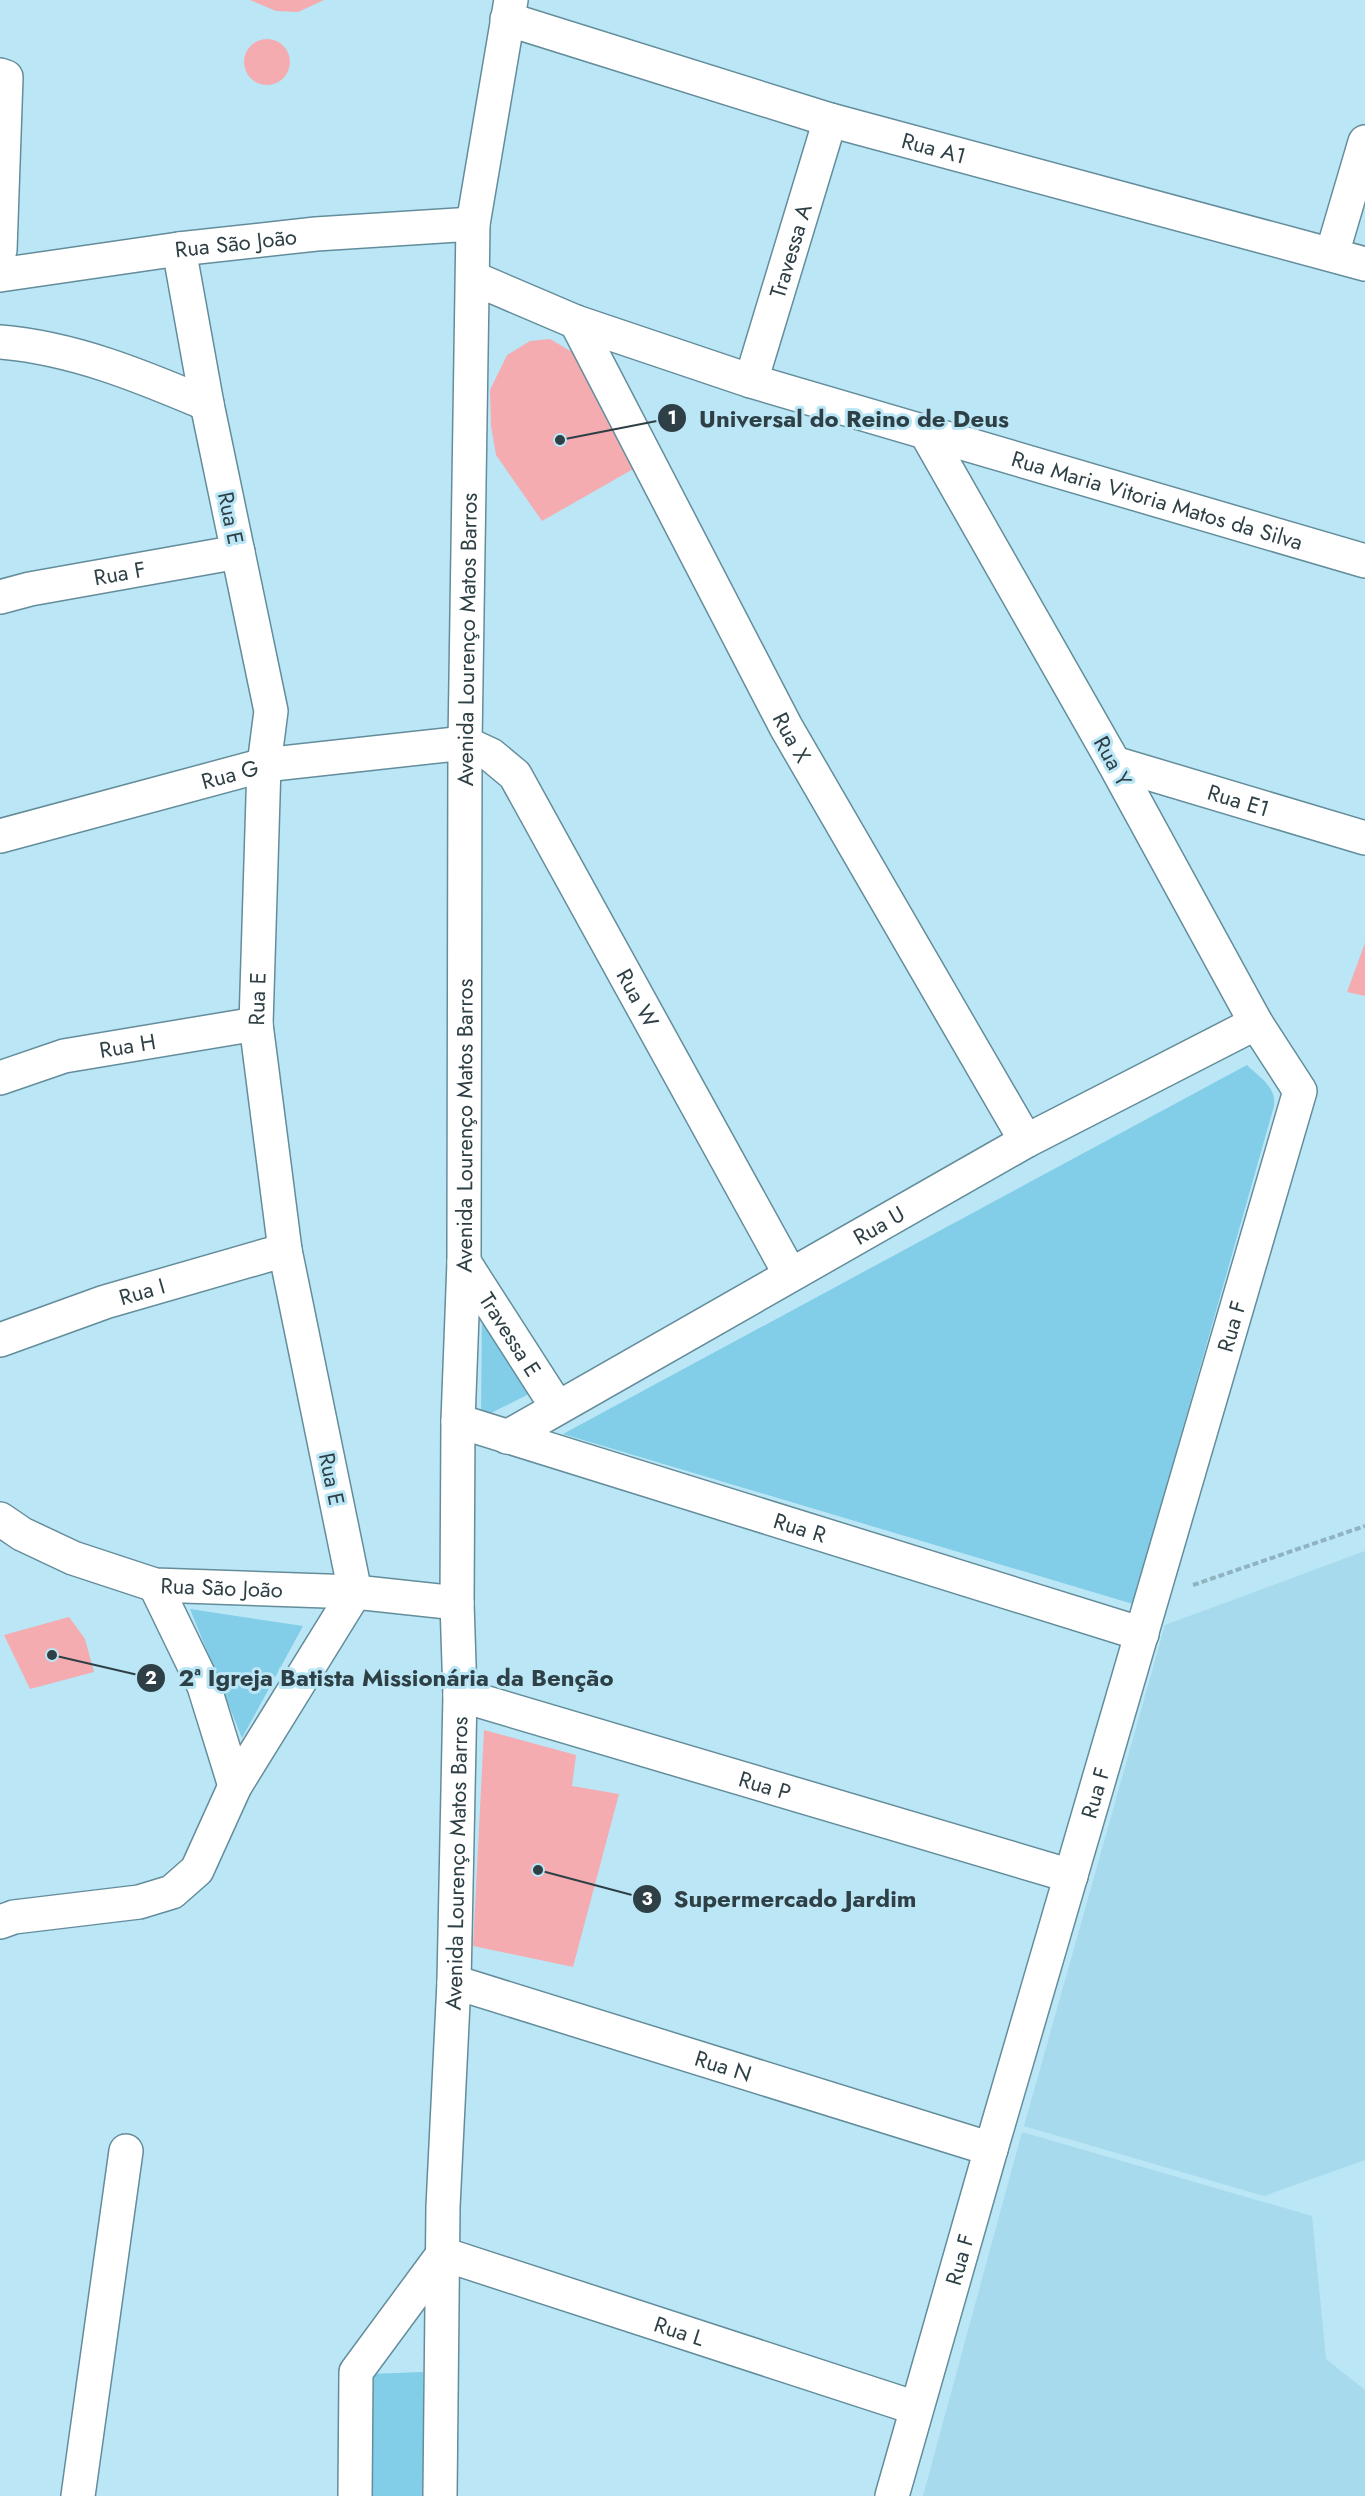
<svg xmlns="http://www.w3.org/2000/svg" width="1365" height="2496" viewBox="0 0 1365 2496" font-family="Jost,sans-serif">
<rect width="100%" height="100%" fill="#bbe6f6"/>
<!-- built -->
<path fill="#a6daec" d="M1365,1551V2160L1264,2196L1024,2126L1165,1625Z
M1022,2132L1312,2216L1326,2359L1365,2390V2496H923Z"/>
<!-- green -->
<path fill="#82cde7" d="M1247,1065C1259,1077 1277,1087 1274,1106L1133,1604L563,1434Z
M482,1310L531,1393L481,1418Z
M190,1609L303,1626L242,1738Z
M423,2372L424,2496H370L369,2374Z"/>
<!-- building -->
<path fill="#f4acb0" d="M250,0H324L298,12L276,11Z
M244 62a23 23 0 1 1 46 0a23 23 0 1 1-46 0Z
M550,339L577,355L642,464L542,521L496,455L491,426L490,390L507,355L530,341Z
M1365,943V996L1347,992Z
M69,1617L85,1639L94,1672L30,1689L4,1635Z
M484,1730L576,1755L572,1786L619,1794L573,1967L473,1946Z"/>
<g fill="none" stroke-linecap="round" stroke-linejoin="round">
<defs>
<g id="minor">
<path id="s1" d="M507,19L830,120L1365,264"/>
<path d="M0,75L6,77L0,250"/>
<path d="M1332,254L1365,142"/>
<path id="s2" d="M0,275L179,249L316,234L473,224"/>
<path id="s3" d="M473,278L576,322L751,381L1365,561"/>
<path id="s4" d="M576,322L786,727L1026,1141"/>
<path d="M0,342C73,348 141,376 207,404"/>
<path id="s5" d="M751,381L830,120"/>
<path id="s6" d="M0,597L30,589L238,552"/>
<path id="s7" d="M1114,763L1365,838"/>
<path id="s8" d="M0,836L264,765L465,743L491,755L515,775L790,1274"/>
<path id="s9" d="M0,1078L64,1056L256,1024"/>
<path id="s10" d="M464,1262L557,1407"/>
<path id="s11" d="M0,1340L105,1302L285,1250"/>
<path id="s12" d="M458,1421L1142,1634"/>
<path id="s13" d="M507,1437L1026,1141L1256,1023"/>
<path id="s14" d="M0,1519L22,1534L73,1558L155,1585L355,1592L457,1603"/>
<path d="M155,1585L204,1686L235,1786"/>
<path id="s15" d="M460,1695L1071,1876"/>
<path id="s16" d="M0,1922L14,1917L139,1902L172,1892L197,1870L235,1786L355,1592L285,1250L256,1024L264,765L271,711L207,404L179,249"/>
<path id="s17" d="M454,1982L991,2149"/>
<path d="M78,2496L126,2151"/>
<path id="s18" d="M355,2496L356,2372L443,2254L916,2408"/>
<path id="s19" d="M440,2496L443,2207L454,1982L460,1695L457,1603L458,1421L464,1262L465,743L473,224L511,0"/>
<path id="s20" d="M892,2496L991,2149L1300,1091L1256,1023L1114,763L925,431"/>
</g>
</defs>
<!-- minor casing -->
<use href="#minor" stroke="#648d9b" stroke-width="36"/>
<!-- path -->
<path stroke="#90b3c0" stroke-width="4" stroke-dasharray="6 3" stroke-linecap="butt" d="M1193,1585L1365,1526"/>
<!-- minor -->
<use href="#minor" stroke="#fff" stroke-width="33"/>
</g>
<g text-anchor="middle" stroke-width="6" stroke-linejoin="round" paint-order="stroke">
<!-- street labels -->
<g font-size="22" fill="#2e4046" stroke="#bbe6f6">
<text dy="8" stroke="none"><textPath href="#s1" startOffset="446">Rua A1</textPath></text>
<text dy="8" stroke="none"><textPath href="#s2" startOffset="238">Rua São João</textPath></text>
<text dy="8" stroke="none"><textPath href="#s5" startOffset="136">Travessa A</textPath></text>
<text dy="8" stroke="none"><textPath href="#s3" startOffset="720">Rua Maria Vitoria Matos da Silva</textPath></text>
<text transform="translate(231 518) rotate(78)" y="8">Rua E</text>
<text dy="8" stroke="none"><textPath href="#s6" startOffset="122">Rua F</textPath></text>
<text dy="8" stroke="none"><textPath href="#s19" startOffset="1857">Avenida Lourenço Matos Barros</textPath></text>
<text dy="8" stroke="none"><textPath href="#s4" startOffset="468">Rua X</textPath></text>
<text transform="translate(1113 761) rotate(61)" y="8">Rua Y</text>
<text dy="8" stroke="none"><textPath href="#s8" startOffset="238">Rua G</textPath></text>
<text dy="8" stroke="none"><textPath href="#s7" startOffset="130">Rua E1</textPath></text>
<text dy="8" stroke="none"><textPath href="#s16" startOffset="1131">Rua E</textPath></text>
<text dy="8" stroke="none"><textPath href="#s8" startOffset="790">Rua W</textPath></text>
<text dy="8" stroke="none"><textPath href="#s9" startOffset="132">Rua H</textPath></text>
<text dy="8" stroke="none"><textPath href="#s19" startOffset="1371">Avenida Lourenço Matos Barros</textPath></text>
<text dy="8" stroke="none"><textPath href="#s13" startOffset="428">Rua U</textPath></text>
<text dy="8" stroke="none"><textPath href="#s11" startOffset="150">Rua I</textPath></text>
<text dy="8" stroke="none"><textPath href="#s20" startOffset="1218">Rua F</textPath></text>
<text dy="8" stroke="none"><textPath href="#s10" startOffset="86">Travessa E</textPath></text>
<text transform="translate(332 1479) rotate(78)" y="8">Rua E</text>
<text dy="8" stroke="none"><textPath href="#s12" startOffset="358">Rua R</textPath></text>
<text dy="8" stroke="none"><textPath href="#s14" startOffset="236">Rua São João</textPath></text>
<text dy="8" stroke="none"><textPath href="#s15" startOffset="318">Rua P</textPath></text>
<text dy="8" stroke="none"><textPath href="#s20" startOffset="732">Rua F</textPath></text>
<text dy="8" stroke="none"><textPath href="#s19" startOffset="633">Avenida Lourenço Matos Barros</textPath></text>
<text dy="8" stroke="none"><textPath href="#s17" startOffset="282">Rua N</textPath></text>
<text dy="8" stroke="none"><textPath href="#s20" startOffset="246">Rua F</textPath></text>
<text dy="8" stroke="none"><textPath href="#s18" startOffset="519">Rua L</textPath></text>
</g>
</g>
<!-- callouts -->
<path fill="none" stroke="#2e4046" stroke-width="2" d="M560 440L672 418M52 1655L151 1678M538 1870L647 1899"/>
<g fill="#2e4046" stroke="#bbe6f6" stroke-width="2">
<circle cx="560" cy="440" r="6"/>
<circle cx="52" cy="1655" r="6"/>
<circle cx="538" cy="1870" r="6"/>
<circle cx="672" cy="418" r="15"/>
<circle cx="151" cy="1678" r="15"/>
<circle cx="647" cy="1899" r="15"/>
</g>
<g font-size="18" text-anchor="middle" font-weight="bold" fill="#fff">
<text x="672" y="424">1</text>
<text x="151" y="1684">2</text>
<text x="647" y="1905">3</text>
</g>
<g font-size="24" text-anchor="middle" font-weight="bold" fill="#2e4046" stroke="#bbe6f6" stroke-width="6" stroke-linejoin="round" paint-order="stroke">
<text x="854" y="427">Universal do Reino de Deus</text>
<text x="396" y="1686">2ª Igreja Batista Missionária da Benção</text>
<text x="795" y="1907">Supermercado Jardim</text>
</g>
</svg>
